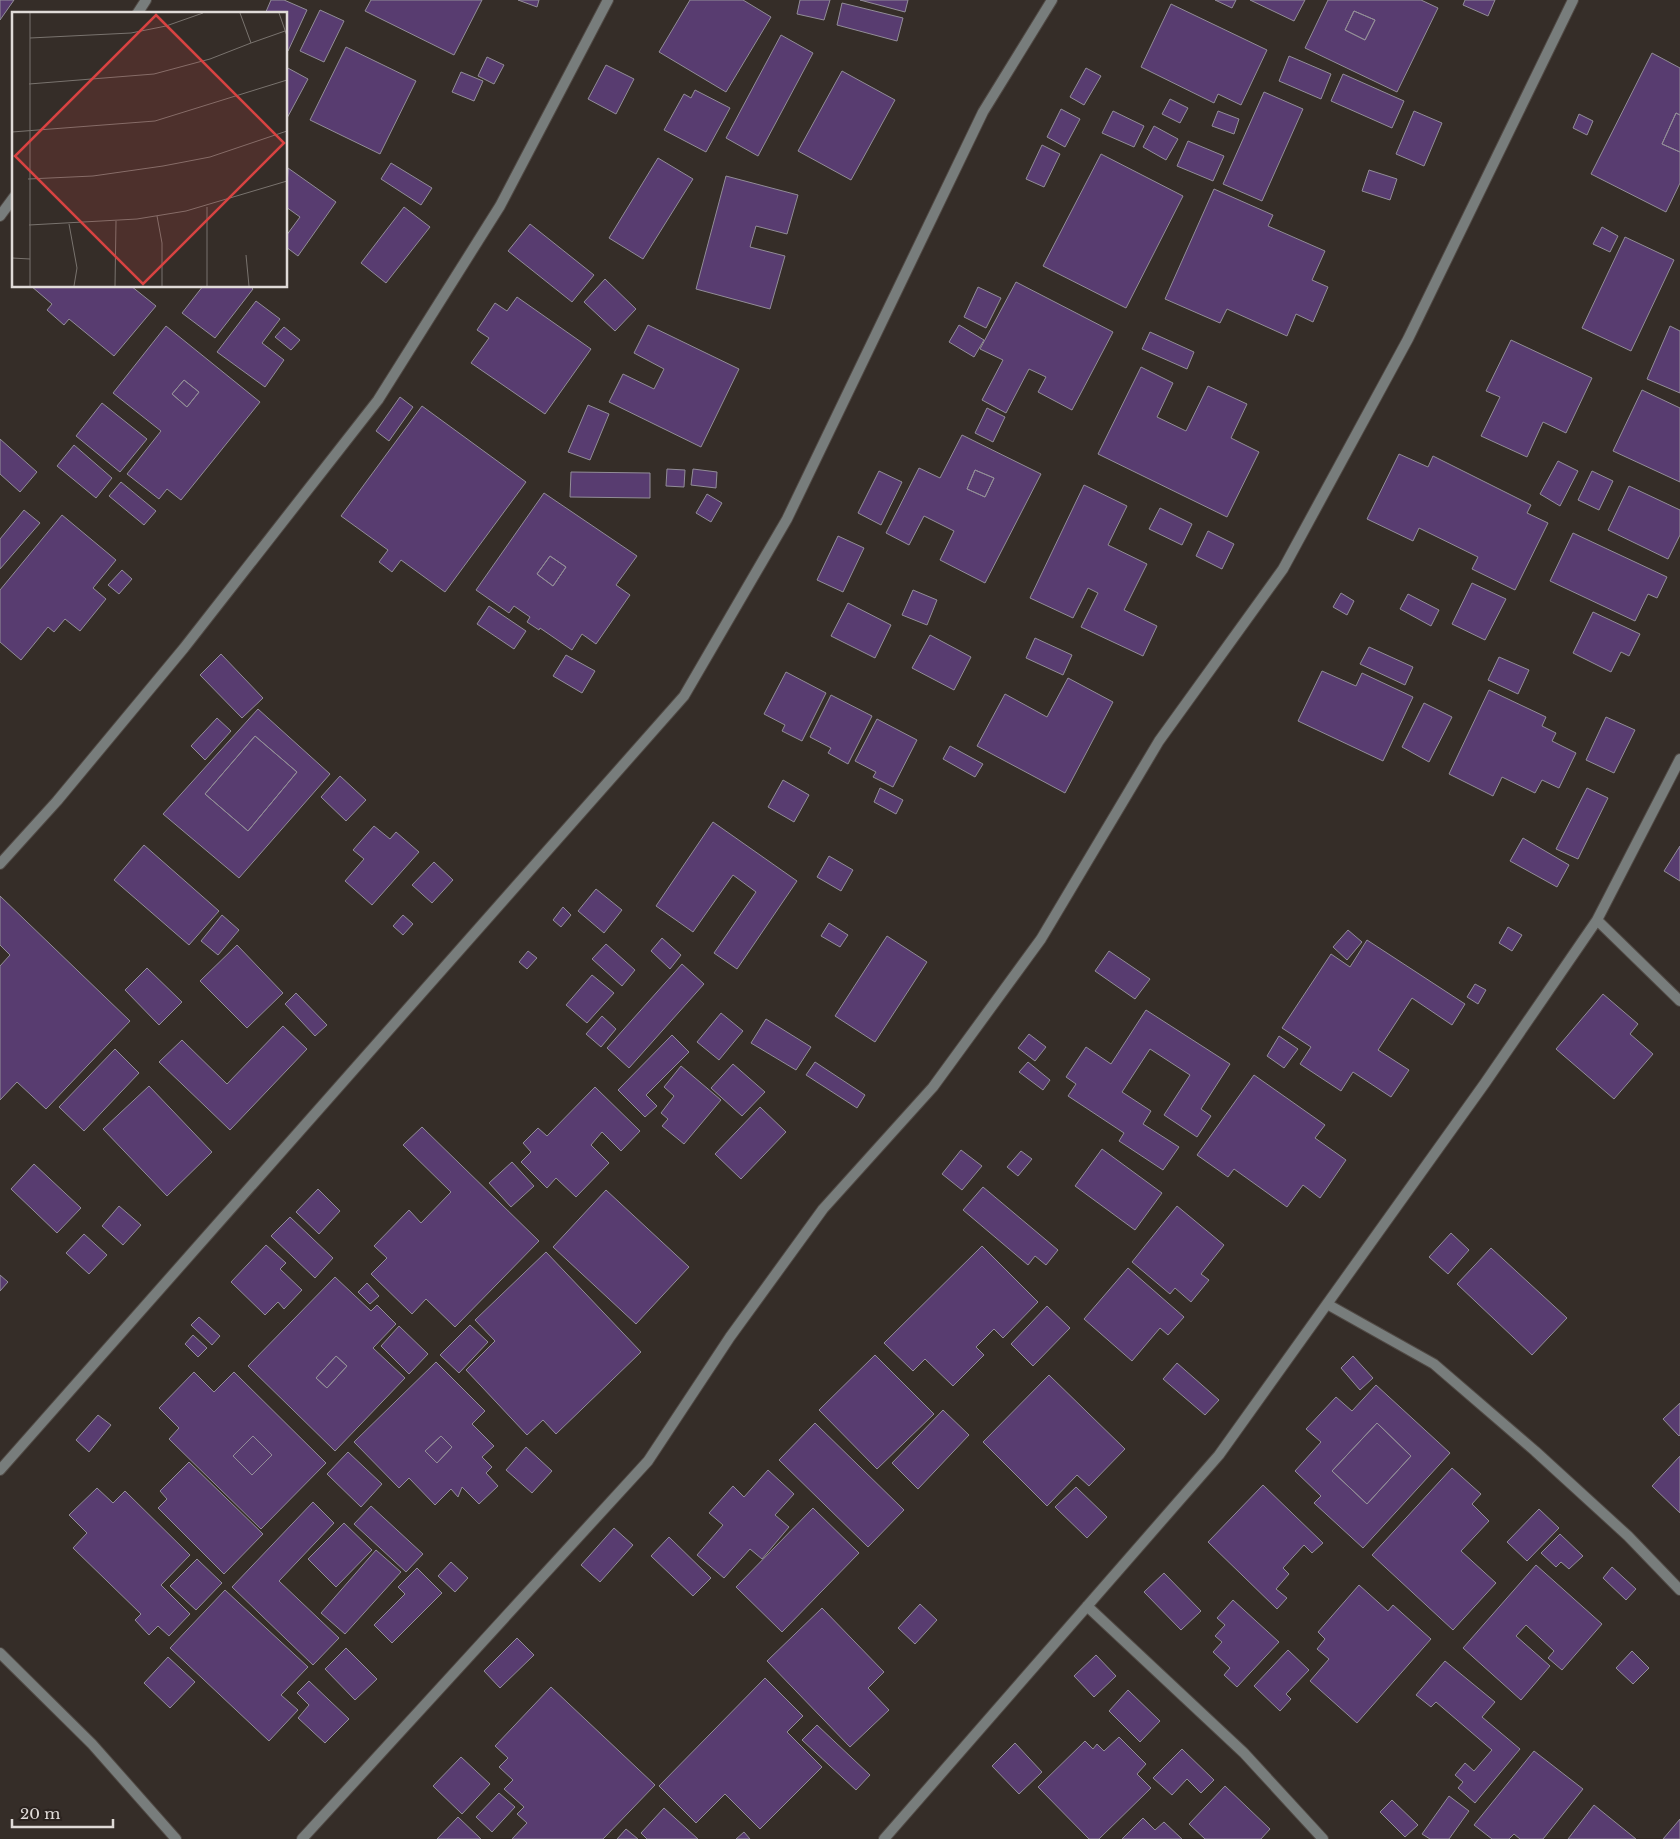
<svg xmlns="http://www.w3.org/2000/svg" width="1680" height="1839" viewBox="0 0 1680 1839" font-family="'Libre Baskerville',serif">
<rect width="100%" height="100%" fill="#352d28"/>
<!-- building -->
<path fill="#583c70" stroke="#928d97" fill-rule="evenodd" d="M0,0H14L0,20Z
M271,0H284L307,10L288,51L286,50V14H265Z
M371,0H482L454,55L365,11Z
M518,0H539L537,7Z
M690,0H743L771,17L726,92L659,52Z
M800,0H830L824,20L797,14Z
M860,0H908L905,12Z
M1215,0H1236L1232,8Z
M1250,0H1305L1294,21Z
M1328,0H1421L1438,8L1397,92L1305,48ZM1354,11L1375,20L1365,40L1345,30Z
M1465,0H1495L1488,16L1463,5Z
M842,3L903,18L897,41L837,25Z
M1171,4L1267,50L1241,105L1218,94L1214,103L1141,67Z
M320,10L344,21L324,62L300,51Z
M1354,11L1375,20L1365,40L1345,30Z
M781,35L813,53L758,156L726,138Z
M346,47L416,81L380,154L310,120Z
M1652,53L1680,68V115L1676,113L1662,144L1680,152V183L1666,212L1591,174Z
M1289,56L1331,74L1321,99L1279,81Z
M487,57L504,65L494,84L478,76Z
M606,65L634,79L616,114L588,99Z
M286,67L308,79L286,120Z
M1086,68L1101,76L1084,105L1070,97Z
M842,71L895,100L851,180L798,151Z
M461,72L483,81L474,101L452,92Z
M1343,74L1404,101L1392,128L1331,101Z
M695,90L730,108L706,152L664,130L684,94L691,98Z
M1264,92L1303,109L1262,201L1223,184Z
M1170,99L1188,108L1180,123L1162,114Z
M1061,109L1080,119L1065,147L1047,137Z
M1113,111L1144,126L1134,147L1102,133Z
M1218,111L1239,119L1234,134L1212,126Z
M1414,111L1442,123L1424,166L1396,154Z
M1676,113L1680,115V152L1662,144Z
M1579,114L1593,121L1587,135L1573,128Z
M1154,126L1178,139L1166,160L1143,147Z
M1188,141L1224,156L1213,181L1177,166Z
M1042,145L1060,154L1044,187L1026,179Z
M1101,154L1183,196L1126,308L1043,266Z
M658,158L693,179L643,259L609,238Z
M391,163L432,188L421,205L381,179Z
M288,168L336,202L298,256L286,247V236L300,217L286,207Z
M1369,170L1397,179L1390,200L1362,191Z
M726,176L798,195L787,234L756,226L750,247L785,256L770,309L696,289Z
M1214,189L1273,215L1268,226L1325,251L1312,280L1328,287L1313,322L1296,314L1287,336L1227,309L1220,323L1165,299Z
M404,207L430,227L386,283L361,263Z
M530,224L594,275L572,302L508,251Z
M1602,227L1618,236L1610,252L1593,244Z
M1625,237L1674,260L1631,351L1582,328Z
M605,279L636,309L615,331L584,302Z
M1016,282L1113,332L1072,410L1038,392L1046,377L1029,369L1006,413L982,400L1003,360L980,349Z
M31,286H131L156,306L114,356L69,319L64,325L47,310L52,304Z
M203,286H250L253,289L215,338L182,313Z
M978,287L1001,298L986,328L964,317Z
M517,297L591,349L545,414L471,363L489,338L477,330L495,303L507,311Z
M256,301L280,319L262,343L284,360L265,387L217,352Z
M648,325L739,369L701,447L609,402L623,374L654,389L664,369L634,353Z
M959,325L984,340L974,357L949,342Z
M166,326L260,402L181,500L167,489L159,499L127,474L161,431L113,393ZM184,380L199,392L187,407L172,394Z
M1670,326L1680,331V393L1647,379Z
M284,327L300,340L291,350L275,337Z
M1150,332L1194,352L1187,369L1142,349Z
M1511,340L1592,378L1566,433L1543,422L1527,457L1481,436L1500,397L1486,391Z
M1141,367L1173,383L1157,417L1186,431L1208,386L1247,404L1231,438L1259,452L1227,517L1098,454Z
M184,380L199,392L187,407L172,394Z
M1642,390L1680,408V482L1613,451Z
M400,397L413,407L389,441L376,431Z
M102,403L147,439L120,472L76,436Z
M588,405L609,414L590,460L568,452Z
M422,406L526,482L445,592L401,560L392,572L379,562L388,550L341,516Z
M987,408L1005,417L993,442L975,433Z
M962,435L1041,474L985,583L940,560L954,531L924,516L909,545L886,533L919,468L940,478ZM975,470L994,478L985,497L967,489Z
M0,439L37,472L20,492L0,474Z
M74,445L112,478L96,498L57,466Z
M1399,454L1428,467L1433,456L1531,505L1527,513L1548,523L1515,590L1472,569L1478,557L1419,528L1413,541L1367,519Z
M1558,461L1578,471L1560,506L1540,494Z
M667,469L685,470L684,487L666,486Z
M693,469L717,472L716,488L691,485Z
M975,470L994,478L985,497L967,489Z
M879,471L902,482L881,525L858,513Z
M1592,471L1613,481L1599,510L1578,500Z
M571,472L650,473V498L570,497Z
M121,482L156,511L144,525L109,496Z
M1084,485L1127,506L1108,545L1147,564L1124,610L1157,626L1143,656L1081,627L1098,593L1088,588L1073,618L1030,598Z
M1629,486L1680,510V535L1668,559L1608,530Z
M544,493L637,556L616,585L630,595L596,644L582,634L572,650L540,628L539,630L527,622L530,617L514,606L509,613L476,590ZM550,556L566,567L553,586L537,574Z
M707,494L722,503L711,522L696,513Z
M1160,508L1192,524L1182,545L1149,529Z
M24,510L40,523L0,569V539Z
M62,515L116,560L93,588L106,599L80,631L65,619L54,632L48,627L21,660L0,642V590Z
M1208,531L1234,544L1222,569L1196,556Z
M1573,533L1667,577L1657,598L1648,594L1635,621L1550,581Z
M838,536L864,548L843,592L817,580Z
M550,556L566,567L553,586L537,574Z
M122,570L132,579L119,594L108,585Z
M1472,583L1506,599L1485,640L1452,624Z
M913,590L937,600L927,625L902,615Z
M1341,593L1354,601L1347,615L1333,607Z
M1408,594L1439,610L1431,626L1400,609Z
M848,603L891,625L875,658L831,636Z
M489,606L526,631L514,649L477,624Z
M1593,612L1640,634L1629,656L1621,652L1611,672L1573,653Z
M930,635L971,657L954,690L912,668Z
M1035,638L1072,655L1063,675L1026,658Z
M1369,647L1413,667L1405,685L1360,664Z
M221,654L263,698L242,718L200,675Z
M566,655L595,671L582,693L553,676Z
M1499,657L1529,670L1518,694L1488,680Z
M1322,671L1356,686L1362,673L1413,697L1383,761L1298,721Z
M786,672L826,693L802,741L782,731L785,725L764,714Z
M1068,678L1113,702L1065,793L977,746L1005,694L1047,717Z
M1489,690L1546,717L1542,726L1556,733L1552,741L1576,753L1559,788L1542,780L1535,793L1502,777L1493,796L1449,774Z
M831,695L872,716L848,764L828,753L831,748L810,737Z
M1424,703L1452,717L1429,762L1402,747Z
M258,709L330,774L239,878L163,814ZM255,736L297,772L248,831L205,794Z
M1606,717L1635,730L1614,773L1586,760Z
M217,718L231,731L205,760L191,746Z
M877,719L917,740L893,787L873,777L876,772L855,761Z
M255,736L297,772L248,831L205,794Z
M950,746L983,764L975,777L943,759Z
M340,776L366,800L346,821L321,797Z
M783,780L809,795L794,822L768,807Z
M880,788L903,800L896,814L874,802Z
M1587,788L1608,798L1578,859L1556,849Z
M713,822L797,881L737,969L714,953L756,892L733,875L693,932L656,906Z
M374,826L390,839L396,832L419,852L372,905L345,881L364,859L353,850Z
M1523,838L1569,865L1557,887L1510,861Z
M144,845L219,911L189,945L114,880Z
M1680,846V881L1664,871Z
M829,856L853,870L841,891L817,877Z
M434,862L453,880L432,903L412,885Z
M596,889L622,910L604,933L578,911Z
M0,896L130,1021L46,1109L17,1082L0,1100V966L10,955L0,945Z
M563,907L571,915L561,927L553,920Z
M222,915L239,930L218,955L201,941Z
M403,915L413,924L403,935L393,926Z
M829,923L848,935L840,947L821,936Z
M1508,927L1522,935L1512,951L1499,943Z
M1348,930L1362,942L1347,960L1333,947Z
M887,936L927,962L875,1042L835,1016Z
M662,938L681,955L670,969L651,951Z
M1367,940L1465,1004L1452,1025L1412,998L1378,1050L1409,1070L1391,1097L1353,1072L1341,1091L1300,1064L1311,1047L1282,1028L1331,954L1350,967Z
M606,944L635,970L622,986L592,959Z
M237,945L283,993L247,1028L200,981Z
M528,951L537,958L527,969L519,962Z
M1109,951L1150,979L1135,999L1095,971Z
M682,964L704,984L629,1068L607,1048Z
M147,968L182,1002L159,1025L125,990Z
M592,975L614,993L587,1023L566,1005Z
M1475,984L1486,990L1478,1004L1467,997Z
M296,993L327,1025L315,1036L285,1004Z
M1603,994L1638,1024L1630,1034L1653,1054L1614,1099L1556,1049Z
M1146,1010L1230,1064L1201,1109L1211,1116L1197,1137L1164,1115L1190,1075L1150,1049L1122,1092L1151,1111L1143,1124L1179,1147L1163,1170L1119,1141L1124,1133L1068,1096L1076,1084L1066,1077L1086,1047L1111,1064Z
M721,1013L743,1031L719,1060L697,1042Z
M602,1016L616,1029L601,1047L586,1034Z
M766,1019L811,1047L796,1070L751,1043Z
M283,1026L307,1049L230,1130L159,1062L182,1040L227,1084Z
M1029,1034L1046,1047L1035,1061L1018,1048Z
M672,1035L689,1052L646,1095L657,1106L645,1117L618,1090Z
M1279,1036L1298,1049L1284,1068L1267,1056Z
M115,1049L139,1073L84,1131L59,1107Z
M815,1062L865,1095L857,1108L806,1075Z
M1028,1062L1050,1080L1043,1090L1019,1072Z
M733,1064L765,1092L742,1116L711,1088Z
M681,1066L721,1100L684,1144L662,1126L668,1119L661,1113L674,1096L664,1087Z
M1254,1075L1325,1125L1315,1138L1346,1160L1320,1198L1303,1185L1287,1207L1234,1169L1228,1177L1197,1155Z
M149,1086L212,1152L167,1196L103,1129Z
M595,1087L640,1131L621,1151L602,1132L591,1145L609,1163L576,1197L556,1178L547,1188L521,1162L531,1152L523,1143L538,1128L547,1136Z
M760,1107L786,1132L741,1179L715,1154Z
M422,1127L539,1241L455,1327L426,1299L412,1314L371,1274L387,1258L374,1246L409,1210L421,1223L451,1192L403,1145Z
M1102,1149L1162,1193L1135,1230L1075,1186Z
M961,1150L982,1166L962,1190L942,1174Z
M1021,1151L1032,1159L1018,1176L1007,1167Z
M512,1162L534,1186L511,1207L489,1183Z
M34,1164L81,1208L57,1233L11,1189Z
M983,1187L1058,1250L1046,1265L1035,1256L1028,1265L963,1210Z
M318,1189L340,1211L319,1234L296,1212Z
M606,1190L689,1267L636,1324L553,1247Z
M119,1206L141,1225L123,1245L102,1226Z
M1177,1206L1224,1245L1201,1274L1209,1280L1191,1302L1175,1288L1170,1294L1132,1262Z
M290,1217L333,1258L315,1278L271,1236Z
M1451,1233L1469,1250L1448,1274L1429,1257Z
M84,1234L107,1255L89,1274L66,1253Z
M266,1245L286,1263L280,1269L302,1290L284,1309L278,1302L265,1315L231,1282Z
M982,1246L1038,1302L1003,1338L994,1329L976,1347L984,1355L953,1386L925,1359L913,1371L884,1343Z
M1491,1248L1567,1318L1532,1355L1457,1284Z
M546,1252L641,1352L556,1434L543,1420L527,1435L466,1370L495,1341L475,1320Z
M1128,1268L1184,1317L1168,1335L1160,1328L1132,1361L1084,1319Z
M0,1275L8,1282L0,1291Z
M335,1277L371,1311L377,1305L396,1324L373,1348L405,1378L335,1451L248,1366ZM336,1356L347,1366L327,1388L316,1378Z
M367,1283L379,1296L370,1304L358,1292Z
M1047,1306L1070,1328L1033,1366L1011,1344Z
M199,1317L220,1336L212,1345L191,1325Z
M470,1325L488,1342L459,1373L440,1355Z
M399,1326L428,1354L409,1374L381,1346Z
M193,1335L207,1348L198,1357L185,1344Z
M875,1355L934,1414L877,1469L819,1410Z
M336,1356L347,1366L327,1388L316,1378Z
M1353,1356L1373,1378L1360,1390L1341,1368Z
M436,1362L485,1411L472,1424L494,1446L482,1457L492,1467L486,1473L498,1486L479,1504L462,1487L458,1497L451,1489L435,1505L409,1478L399,1488L354,1442ZM441,1436L452,1447L437,1463L425,1451Z
M1177,1363L1219,1400L1205,1415L1163,1379Z
M194,1372L214,1392L234,1372L326,1463L261,1529L169,1439L179,1428L159,1408ZM253,1436L272,1455L252,1475L233,1456Z
M1049,1375L1125,1449L1089,1486L1077,1475L1047,1506L983,1442Z
M1376,1385L1450,1453L1363,1548L1314,1503L1321,1496L1295,1471L1321,1442L1306,1429L1336,1397L1352,1411ZM1377,1423L1411,1456L1367,1504L1332,1471Z
M1680,1403V1435L1679,1436L1663,1419Z
M943,1410L969,1435L918,1489L892,1463Z
M98,1415L111,1425L89,1452L76,1440Z
M815,1423L904,1510L868,1547L779,1460Z
M1377,1423L1411,1456L1367,1504L1332,1471Z
M253,1436L272,1455L252,1475L233,1456Z
M441,1436L452,1447L437,1463L425,1451Z
M526,1447L552,1471L532,1493L506,1470Z
M348,1452L382,1484L361,1507L327,1474Z
M1680,1456V1513L1652,1486Z
M189,1462L263,1534L224,1574L158,1508L167,1499L160,1491Z
M1452,1468L1481,1494L1472,1504L1489,1521L1461,1551L1496,1583L1453,1630L1372,1555Z
M768,1470L794,1494L775,1515L789,1527L762,1559L750,1549L724,1578L697,1555L723,1525L709,1513L733,1486L744,1497Z
M1263,1485L1323,1543L1312,1553L1304,1545L1283,1568L1289,1574L1276,1589L1287,1598L1277,1609L1208,1542Z
M1076,1487L1107,1517L1087,1538L1055,1507Z
M97,1488L113,1503L125,1491L190,1555L161,1585L190,1614L169,1636L158,1626L149,1635L135,1620L141,1614L73,1548L87,1533L69,1515Z
M313,1502L334,1523L279,1581L339,1638L313,1665L232,1587Z
M371,1506L423,1554L406,1572L354,1524Z
M813,1508L859,1553L782,1632L736,1587Z
M1539,1509L1559,1528L1527,1561L1507,1542Z
M344,1523L372,1550L336,1587L308,1559Z
M614,1528L633,1545L600,1582L581,1565Z
M1560,1534L1583,1556L1569,1569L1561,1562L1556,1567L1541,1553Z
M669,1537L711,1578L693,1596L651,1556Z
M376,1550L401,1572L345,1634L321,1613Z
M197,1559L222,1583L196,1610L170,1586Z
M451,1562L468,1578L455,1592L438,1576Z
M1536,1565L1602,1624L1562,1670L1548,1658L1554,1651L1526,1625L1516,1636L1550,1666L1521,1700L1463,1648Z
M1612,1567L1636,1589L1626,1600L1603,1578Z
M417,1568L442,1593L392,1643L374,1625L405,1594L398,1587Z
M1164,1573L1201,1611L1181,1630L1144,1592Z
M1359,1585L1388,1611L1393,1605L1431,1639L1357,1723L1310,1681L1329,1659L1317,1649L1325,1639L1318,1632Z
M225,1590L308,1667L281,1695L298,1710L269,1741L170,1648Z
M1233,1600L1279,1642L1237,1687L1224,1675L1230,1668L1213,1652L1222,1642L1215,1636L1225,1625L1217,1618Z
M920,1604L937,1620L915,1644L898,1628Z
M822,1608L884,1672L868,1688L889,1710L850,1747L767,1661Z
M517,1638L534,1655L500,1688L484,1671Z
M346,1648L377,1679L355,1700L325,1669Z
M1288,1650L1309,1670L1286,1694L1291,1699L1280,1711L1254,1686Z
M1632,1651L1649,1668L1633,1684L1616,1668Z
M1096,1655L1116,1676L1094,1697L1074,1676Z
M168,1657L195,1682L170,1708L144,1683Z
M1445,1661L1495,1702L1482,1717L1520,1749L1475,1803L1458,1788L1463,1782L1455,1775L1465,1763L1474,1771L1492,1750L1436,1702L1431,1707L1416,1695Z
M765,1678L803,1716L787,1732L822,1767L760,1829L725,1794L696,1823L659,1786Z
M309,1681L349,1719L325,1743L298,1718L309,1705L297,1693Z
M551,1687L655,1785L603,1839H512L527,1823L517,1814L524,1807L504,1789L513,1780L499,1767L508,1758L495,1746Z
M1128,1690L1160,1721L1140,1742L1109,1711Z
M817,1725L870,1775L856,1790L802,1740Z
M1119,1737L1146,1764L1137,1774L1151,1788L1099,1839H1089L1038,1787L1085,1741L1093,1749L1097,1744L1104,1751Z
M1015,1743L1042,1772L1019,1794L992,1766Z
M1182,1749L1214,1780L1201,1793L1187,1779L1172,1795L1153,1778Z
M1534,1751L1583,1789L1543,1839H1520L1514,1834L1509,1839H1492L1474,1825Z
M461,1757L490,1784L462,1814L433,1786Z
M1225,1786L1270,1829L1261,1839H1205L1189,1824Z
M499,1793L515,1807L492,1832L476,1817Z
M1449,1796L1469,1811L1449,1839H1430L1422,1834Z
M1392,1800L1418,1825L1405,1837L1380,1812Z
M1594,1805L1636,1839H1568Z
M664,1808L698,1839H647L641,1833Z
M458,1817L481,1839H437Z
M1143,1818L1155,1830L1164,1822L1182,1839H1122Z
M1680,1819V1839H1663Z
M626,1829L638,1839H617Z
M744,1832L750,1839H736Z"/>
<g fill="none" stroke-linecap="round" stroke-linejoin="round">
<defs>
<path id="minor" d="M137,14L146,0
M0,216L14,197
M0,864L57,801L184,648L378,400L500,206L608,0
M1597,920L1680,1001
M1327,1304L1434,1364L1535,1451L1628,1536L1680,1590
M0,1470L684,696L787,519L983,112L1052,0
M1087,1606L1244,1753L1323,1839
M0,1653L92,1744L176,1839
M302,1839L648,1461L730,1337L823,1209L933,1087L1041,939L1159,741L1283,569L1408,339L1573,0
M884,1839L1219,1455L1485,1083L1597,920L1680,759"/>
</defs>
<!-- minor casing -->
<use href="#minor" stroke="#504944" stroke-width="12"/>
<!-- minor -->
<use href="#minor" stroke="#787d7c" stroke-width="10"/>
</g>
<!-- overview -->
<g transform="translate(12 12)">
<rect width="275" height="275" fill="#352d28"/>
<path fill="none" stroke="#79736e" stroke-width="1" d="M18,1V274M228,1L239,31L273,19M267,1L275,24M18,26L119,21L154,14L191,1M17,72L142,62L198,47L239,31M0,120L143,109L275,68M16,167L81,164L151,154L198,145L275,119M195,195V274M145,204L150,231V274M57,212L65,256L62,274M17,213L125,207L174,199L275,169M234,243L237,274M0,246L18,247M103,274L104,209"/>
<path fill="#d84342" fill-opacity="0.15" stroke="#d84342" stroke-width="2.5" d="M144,3L272,131L131,272L3,144Z"/>
<rect width="275" height="275" fill="none" stroke="#e0dbd8" stroke-width="2.5"/>
</g>
<!-- scale -->
<path d="M12 1819v8h101v-8" fill="none" stroke="#e0dbd8" stroke-width="2.5"/>
<text x="20" y="1819" font-size="15" fill="#e0dbd8" stroke="#2b231f" stroke-width="4" paint-order="stroke">20 m</text>
</svg>
